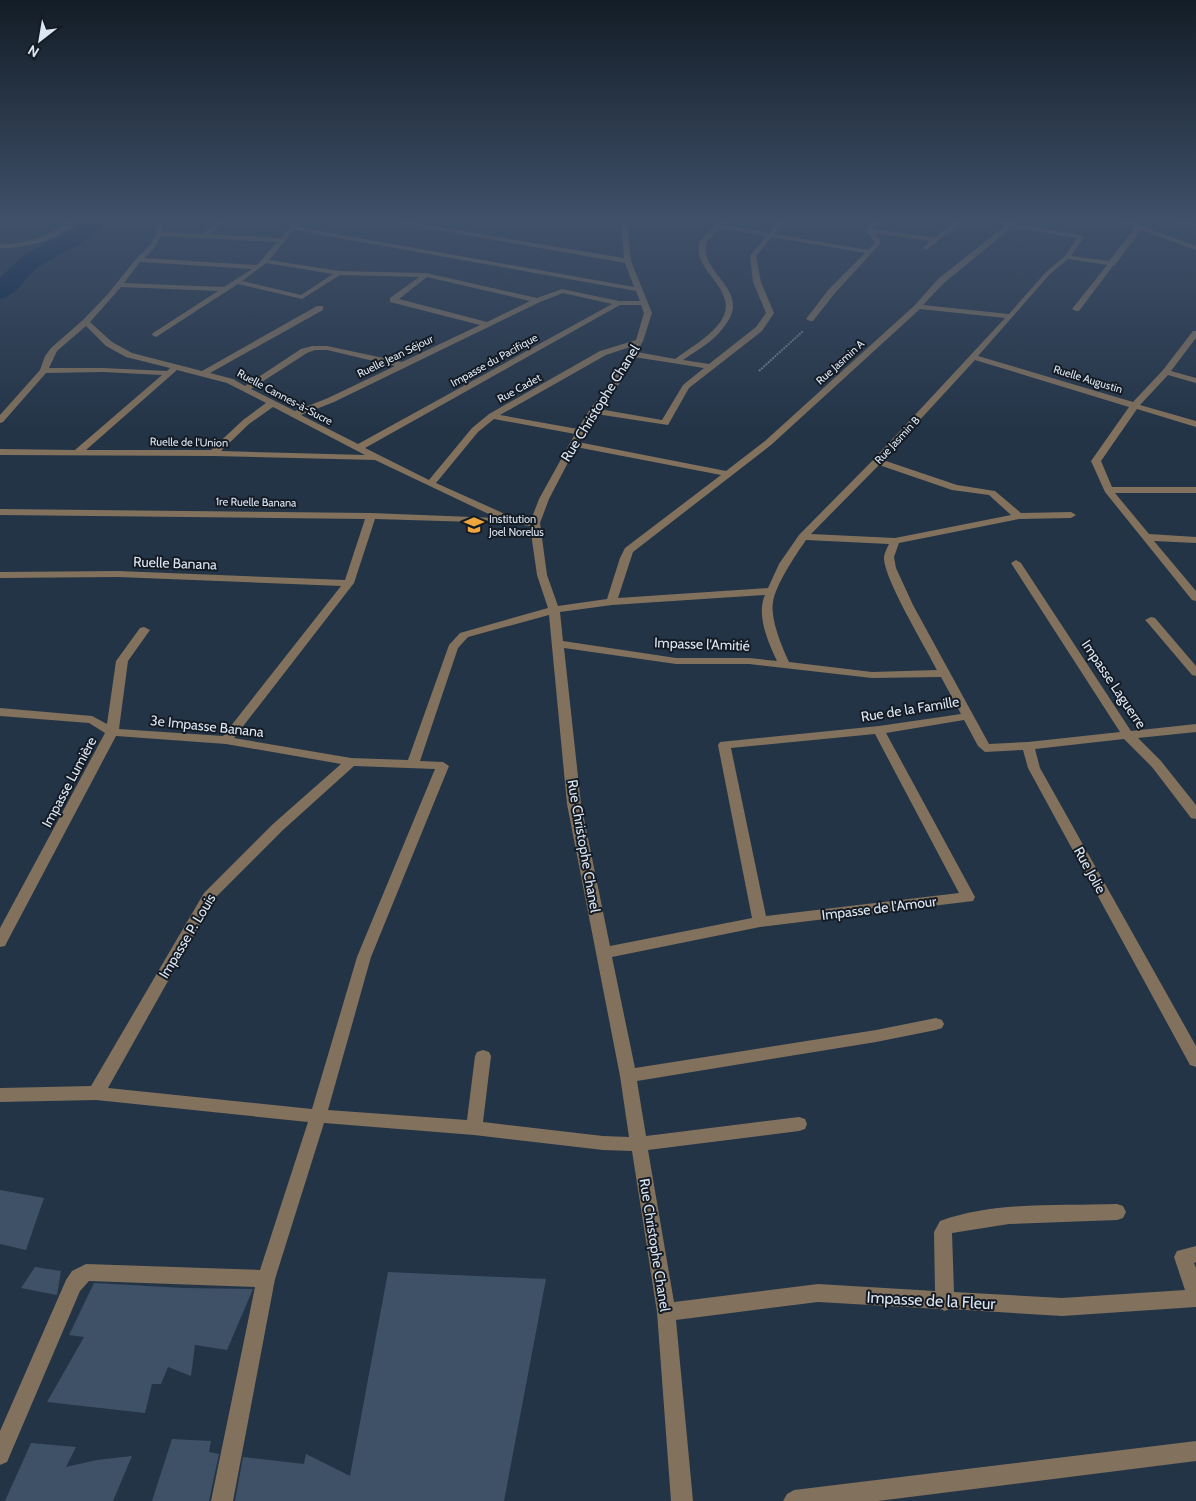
<svg xmlns="http://www.w3.org/2000/svg" width="1196" height="1501" viewBox="0 0 1196 1501" font-family="Cabin,sans-serif">
<rect width="100%" height="100%" fill="#233447"/>
<g fill="none" stroke-linecap="round" stroke-linejoin="round">
<!-- river -->
<path fill="#002147" fill-rule="evenodd" d="M82,222H104C86,248 58,251 35,270C24,280 15,296 0,299V278C11,266 23,255 37,248C52,239 69,236 82,222Z"/>
</g>
<!-- building -->
<path fill="#3f5166" d="M0,1190L44,1198L26,1250L0,1244Z
M35,1267L61,1271L57,1295L21,1288Z
M388,1272L546,1279L504,1501H235L243,1457L304,1464L306,1454L350,1476Z
M94,1283L184,1288L253,1289L227,1350L195,1345L191,1376L168,1367L161,1384H152L145,1413L47,1402L84,1337L69,1335Z
M172,1439L211,1441L209,1452L219,1454L209,1501H152Z
M31,1443L76,1447L66,1467L97,1460L132,1456L113,1501H5Z"/>
<g fill="none" stroke-linecap="round" stroke-linejoin="round">
<!-- path -->
<path stroke="#738192" stroke-width="2" stroke-dasharray="2 1" stroke-linecap="butt" d="M759,371L803,331"/>
<!-- minor -->
<path fill="#82715c" fill-rule="evenodd" d="M69,222H77C55,241 28,248 0,248V244C29,244 44,237 69,222Z
M157,222H163L162,232L202,234L218,222H225L210,234L281,238L294,222H301L297,227L634,287L625,263L392,222H407L624,258L621,222H627L631,261L652,313L643,341L637,352L675,359C690,348 706,339 718,325C746,291 689,272 700,241L719,222H726L724,225L769,233L777,222H784L775,234L868,250L875,243L866,230L872,222H879L874,229L935,238L955,222H962L926,250L923,248L930,241L875,233L880,239V244L835,293L813,321H810L806,319L829,289L865,253L772,237L756,256L761,282L774,313L762,331L689,388L668,425L596,414L578,442L726,471L765,441L915,305L938,279L1005,226L993,222H1008L1083,236L1084,237L1071,256L1109,261L1135,228L1121,222H1130L1196,246V250L1141,230L1115,265L1113,266L1079,311H1076L1072,309L1107,265L1068,259L1050,274L978,356L1133,402L1163,370L1193,331H1196V338L1171,371L1196,378V383L1168,375L1140,405L1196,421V427L1137,409L1101,461L1112,487H1196V493H1115L1149,534L1196,537V543L1154,541L1196,591V601L1192,600L1105,492L1091,461L1129,407L975,360L883,460L957,485L995,491L1021,513L1071,512L1076,515L1071,518L1019,519L899,543L894,557L896,568L913,605L989,744L1028,742L1120,732L1011,563L1016,560L1021,563L1131,731L1196,724V732L1138,738L1161,761L1196,805V819L1191,818L1152,767L1124,739L1035,749L1040,768L1196,1046V1067L1190,1065L1028,768L1023,750L985,752L978,746L964,720L886,733L975,897L973,901L760,927L612,957L635,1068L876,1030L936,1018L942,1020L944,1024L942,1028L936,1030L876,1042L637,1081L646,1136L799,1117L805,1119L807,1124L805,1129L799,1131L648,1150L674,1302L818,1284L935,1291L934,1232L940,1221C995,1201 1059,1206 1117,1204L1123,1206L1126,1212L1123,1218L1117,1220L1009,1224L952,1233L954,1292L1062,1298L1185,1290L1174,1257L1177,1251L1196,1246V1262L1194,1263L1196,1268V1307L1062,1316L949,1309L945,1311L940,1309L818,1302L676,1320L693,1501H671L657,1312L632,1151L603,1150L474,1135L324,1123L275,1279L233,1501H211L255,1287L89,1281L80,1291L7,1462L0,1465V1431L66,1280L72,1271L86,1264L260,1270L308,1122L96,1100L0,1102V1088L91,1086L204,893L273,824L341,764L226,744L116,736L7,942L5,946L0,947V928L105,733L89,723L0,716V708L92,716L107,724L116,661L140,628L144,627L150,630L128,661L119,729L223,736L341,586L118,577L0,578V572L118,571L345,580L365,519L0,515V509L371,513L497,518L375,460L213,456L0,455V449L75,450L162,375L103,372L46,373L3,422L0,423V415L40,370L45,356L51,348L83,320L107,295L136,259L150,245L156,234ZM1012,227L1077,238L1065,256L1046,272L1009,314L923,305L944,283ZM720,228L766,236L750,256L753,282L766,313L756,327L709,364L683,360C697,350 713,342 723,328C756,289 696,274 707,241ZM294,230L636,291L640,301H619L562,289L537,298L426,273L339,271L269,260ZM161,236L277,242L257,265L144,258L155,247ZM140,262L252,269L224,287L124,283ZM266,263L333,274L301,295L242,281ZM340,275L419,277L390,298V302L480,325L402,362L327,346H312L301,349L245,386L233,379L210,373L323,310V306H317L202,371L132,353L112,342L90,322L121,287L218,291L153,333L152,335L156,337L238,284L302,299ZM427,277L530,301L487,322L399,299ZM563,293L612,304L358,444L301,415L334,402L540,302ZM620,305H641L644,313L636,340L600,351L489,414L472,428L429,480L365,448ZM920,309L1005,318L874,459L799,535L779,564L768,588L618,598L633,552L771,445ZM86,326L106,346L126,357L170,368L167,371L103,368H49L57,351ZM633,346L608,388L590,409L578,429L500,415L606,355ZM315,350H327L395,366L328,398L295,411L251,389L307,353ZM634,357L704,368L683,385L662,420L599,409L616,389ZM177,370L227,383L266,403L243,420L211,450H86ZM273,407L365,455L221,451L249,424ZM494,419L575,434L539,499L531,520L514,518L436,483L478,432ZM576,447L721,475L625,548L620,558L607,599L558,606L547,575L540,523L549,499ZM879,465L952,490L989,495L1011,515L895,538L811,534ZM375,519L508,523L530,526L537,575L548,608L460,633L449,645L408,760L351,758L234,738L354,583ZM806,540L889,544C887,548 884,554 884,558C884,579 926,648 937,670L872,672L789,662C782,647 770,619 773,602C776,584 795,556 806,540ZM765,595C756,615 768,642 777,661L749,658H676L563,641L560,612L612,605ZM549,615L567,804L620,1076L629,1137L603,1136L483,1122L491,1056L489,1052L483,1050L477,1052L475,1056L467,1120L328,1110L371,957L449,766L443,762L420,761L458,648L468,637ZM564,648L676,664H749L872,678L941,677L961,714L879,726L720,742L718,745L752,918L610,946L581,804ZM875,734L959,893L766,916L731,748ZM354,766L435,769L357,957L312,1109L108,1088L214,899L283,830Z
M1174,222L1196,223V227Z
M1151,617L1155,618L1196,666V676L1192,675L1147,622L1145,620Z
M1196,1441V1461L878,1501H783L787,1494L794,1490Z"/>
</g>
<!-- sky -->
<linearGradient id="sky" x2="0" y2="1"><stop stop-color="#131d27"/><stop offset="0.51" stop-color="#3f5069"/><stop offset="1" stop-color="#3f5069" stop-opacity="0"/></linearGradient>
<rect width="1196" height="432" fill="url(#sky)"/>
<!-- icons -->
<defs>
<symbol id="school-bare" viewBox="-9 -9 18 18"><path d="M0-5L7-2L0 1L-7-2ZM-4 1L0 2.5L4 1V4Q0 6-4 4Z" fill="#f0a63f" stroke="#141b24" stroke-width="2.5" paint-order="stroke"/></symbol>
</defs>
<g fill-rule="evenodd">
<use href="#school-bare" x="460" y="511" width="28" height="28"/>
</g>
<g text-anchor="middle" stroke-width="4" stroke-linejoin="round" paint-order="stroke">
<!-- far-street labels -->
<g font-size="11" fill="#dbe6f3" stroke="#141b24">
<text transform="translate(395 356) rotate(-26)" y="4">Ruelle Jean Séjour</text>
<text transform="translate(494 360) rotate(-29)" y="4">Impasse du Pacifique</text>
<text transform="translate(840 362) rotate(-42)" y="4">Rue Jasmin A</text>
<text transform="translate(1088 379) rotate(17)" y="4">Ruelle Augustin</text>
<text transform="translate(519 388) rotate(-29)" y="4">Rue Cadet</text>
<text transform="translate(285 397) rotate(28)" y="4">Ruelle Cannes-à-Sucre</text>
<text transform="translate(897 440) rotate(-47)" y="4">Rue Jasmin B</text>
<text transform="translate(189 442) rotate(1)" y="4">Ruelle de l'Union</text>
<text transform="translate(256 502) rotate(1)" y="4">1re Ruelle Banana</text>
</g>
<!-- far-poi labels -->
<g font-size="11" fill="#dbe6f3" stroke="#141b24" text-anchor="start">
<text x="489" y="523">Institution<tspan x="489" dy="13">Joel Norelus</tspan></text>
</g>
<!-- street labels -->
<g font-size="14" fill="#dbe6f3" stroke="#141b24">
<text transform="translate(600 403) rotate(-58)" y="5">Rue Christophe Chanel</text>
<text transform="translate(175 563) rotate(2)" y="5">Ruelle Banana</text>
<text transform="translate(702 644) rotate(2)" y="5">Impasse l'Amitié</text>
<text transform="translate(1114 684) rotate(56)" y="5">Impasse Laguerre</text>
<text transform="translate(910 709) rotate(-9)" y="5">Rue de la Famille</text>
<text transform="translate(207 726) rotate(6)" y="5">3e Impasse Banana</text>
<text transform="translate(69 782) rotate(-62)" y="5">Impasse Lumière</text>
<text transform="translate(584 846) rotate(80)" y="5">Rue Christophe Chanel</text>
<text transform="translate(1090 870) rotate(61)" y="5">Rue Jolie</text>
<text transform="translate(879 908) rotate(-7)" y="5">Impasse de l'Amour</text>
<text transform="translate(187 936) rotate(-59)" y="5">Impasse P. Louis</text>
<text transform="translate(655 1245) rotate(81)" y="5">Rue Christophe Chanel</text>
</g>
<!-- near-street labels -->
<g font-size="16" fill="#dbe6f3" stroke="#141b24">
<text transform="translate(931 1300) rotate(3)" y="6">Impasse de la Fleur</text>
</g>
</g>
<!-- north arrow -->
<g transform="translate(40 40) rotate(211)" stroke="#141b24" stroke-width="4" paint-order="stroke">
<path d="M0-4L9 19L0 12L-9 19Z" fill="#dbe6f3"/>
<text y="-8" font-size="14" font-weight="bold" text-anchor="middle" fill="#dbe6f3">N</text>
</g>
</svg>
